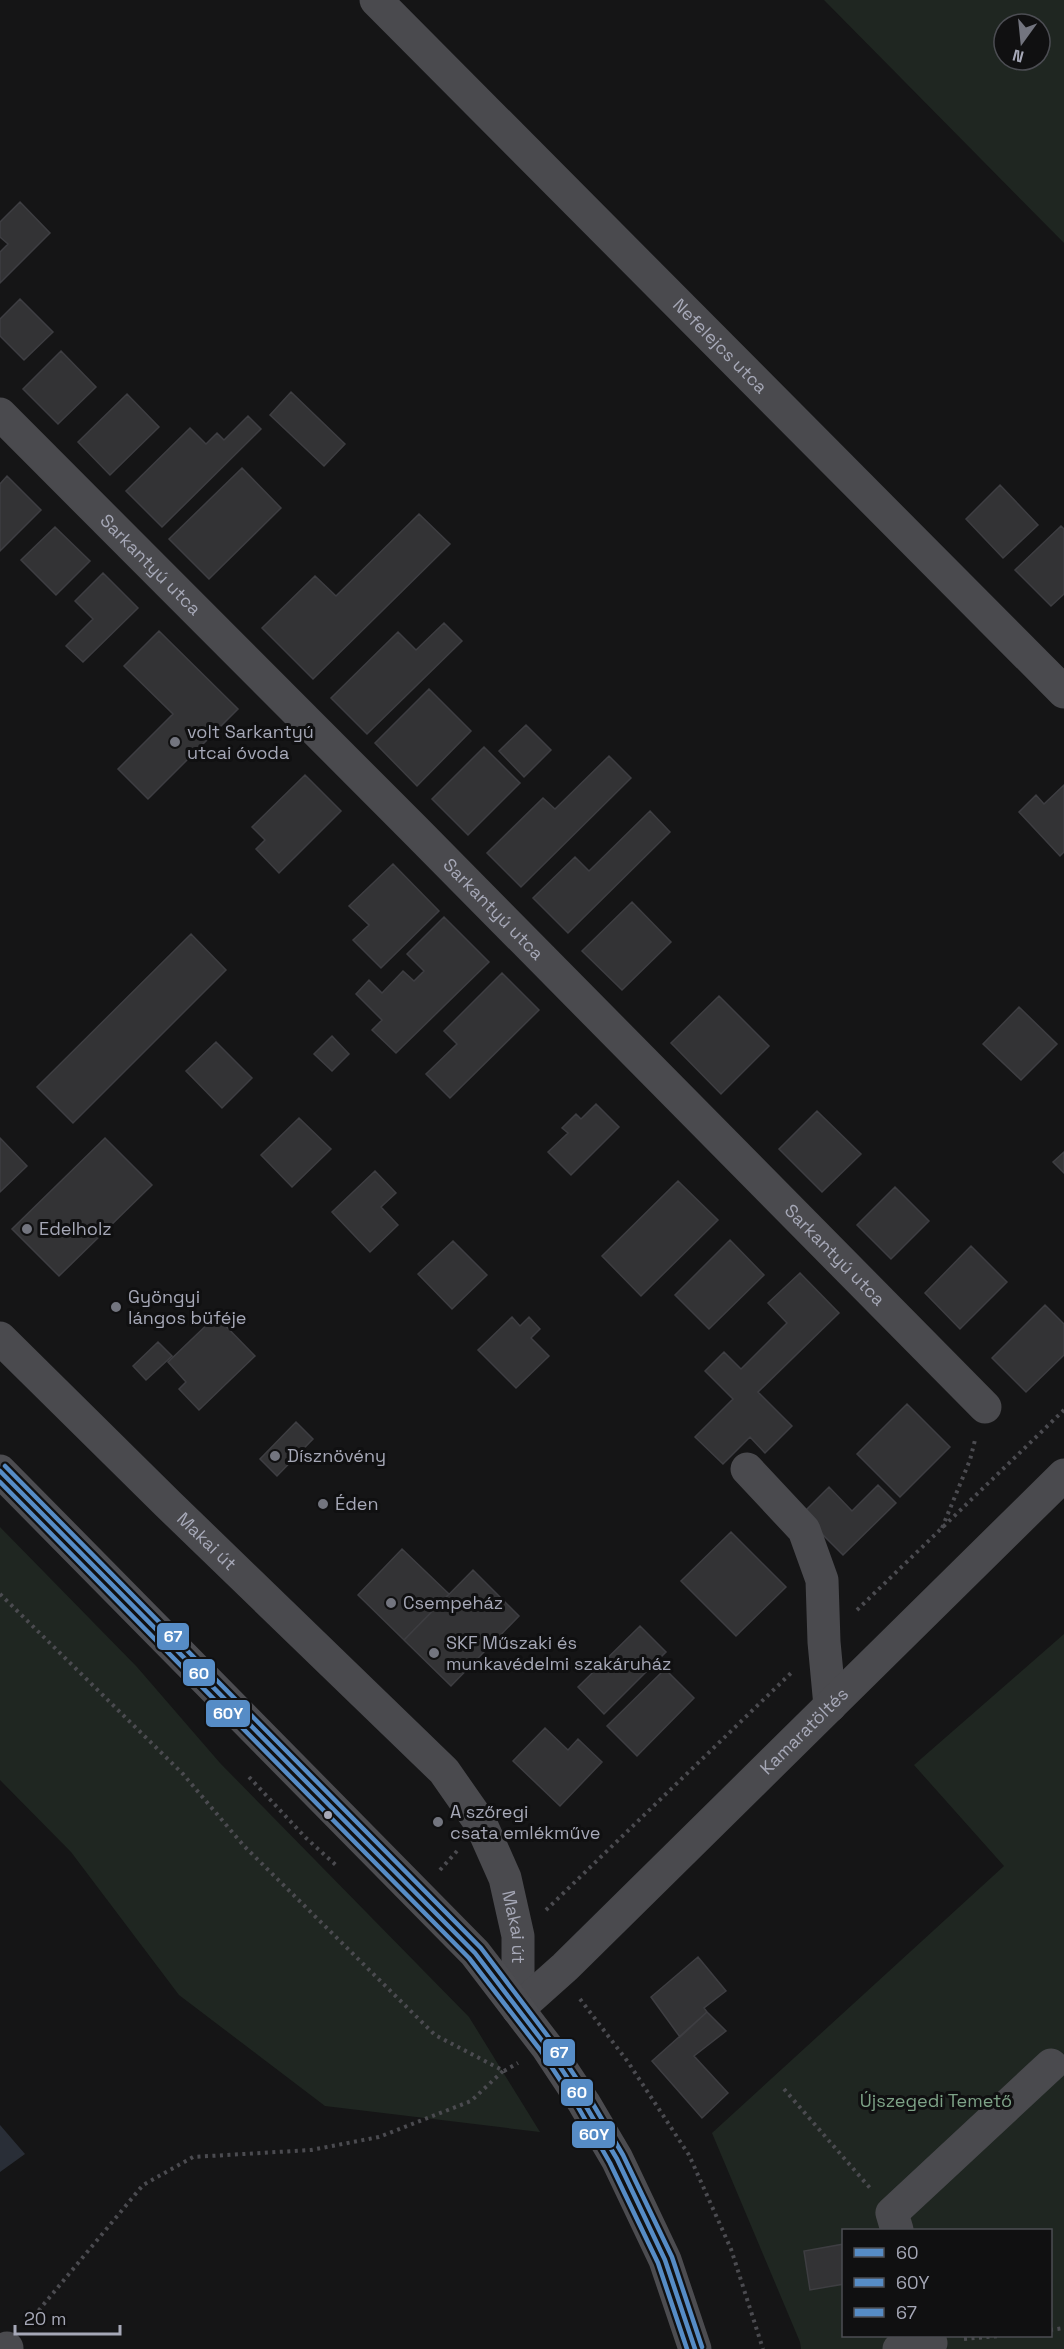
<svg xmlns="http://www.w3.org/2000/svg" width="1064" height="2349" viewBox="0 0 1064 2349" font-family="'Space Grotesk',sans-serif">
<rect width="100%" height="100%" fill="#151516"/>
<!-- green -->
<path fill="#1f2621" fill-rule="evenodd" d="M825,0H1064V243L824,0ZM1004,24H1040V60H1004Z
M0,1527L137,1667L220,1763L469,2017L540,2132L325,2106L179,1995L71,1852L0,1780Z
M1064,1634V2349H801L800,2342L712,2133L1004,1866L914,1765ZM844,2230H1050V2336H844Z"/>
<!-- water -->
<path fill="#292e37" d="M0,2125L25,2154L0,2172Z"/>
<!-- building -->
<path fill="#333335" stroke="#3e3e42" stroke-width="1.5" d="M20,202L50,233L0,283V252L8,244L0,237V222Z
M20,299L53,332L24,360L0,336V319Z
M61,351L96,387L58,424L23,389Z
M291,392L345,444L324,466L270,415Z
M127,394L159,427L110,475L78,442Z
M248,416L261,429L162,527L126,491L190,428L206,444L217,433L224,440Z
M242,468L281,508L209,579L169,539Z
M7,476L41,510L0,551V484Z
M1000,485L1038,525L1003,558L966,519Z
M419,514L450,544L313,679L262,628L315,576L336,596Z
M1061,526L1064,529V594L1051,606L1015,570Z
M55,527L90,561L56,595L21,560Z
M103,573L138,608L83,662L66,646L93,619L75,601Z
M444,623L462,641L367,734L331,698L398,632L416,650Z
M159,631L238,709L148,799L118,769L173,714L124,666Z
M429,689L471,731L417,786L375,743Z
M526,725L551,750L524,777L499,751Z
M484,747L520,783L468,835L432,799Z
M609,756L631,778L521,887L487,853L543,798L555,809Z
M305,775L341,811L279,873L256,849L265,840L252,827Z
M1064,785V852L1060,856L1019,812L1036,795L1044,804Z
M650,811L670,832L568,933L533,898L575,857L589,871Z
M393,864L439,911L381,968L353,940L369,925L349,906Z
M632,902L671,942L622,990L582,951Z
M444,917L489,962L396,1053L372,1030L382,1020L356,994L369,980L382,993L403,971L414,981L424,971L407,954Z
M191,934L226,970L73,1123L37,1087Z
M502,973L539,1010L450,1098L426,1074L457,1044L444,1031Z
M719,996L769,1046L721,1094L671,1043Z
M1019,1007L1057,1044L1021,1080L983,1044Z
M332,1036L349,1054L332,1071L314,1054Z
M216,1042L252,1078L222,1108L186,1071Z
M596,1104L619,1127L571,1175L548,1152L568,1133L562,1128L576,1114L581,1119Z
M817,1111L861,1154L822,1192L779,1149Z
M299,1118L331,1149L292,1187L261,1155Z
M0,1138L27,1166L0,1192Z
M105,1138L152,1185L59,1276L12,1229Z
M1064,1152V1173L1053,1162Z
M375,1171L396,1193L381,1207L398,1225L370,1252L332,1212Z
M678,1181L718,1220L641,1296L602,1256Z
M895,1187L929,1221L891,1259L857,1225Z
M730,1240L764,1275L709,1329L675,1295Z
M453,1241L487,1275L452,1309L418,1274Z
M971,1246L1007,1282L960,1329L925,1293Z
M800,1273L839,1313L758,1392L792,1426L765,1453L750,1437L723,1464L695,1437L733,1399L705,1371L724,1352L741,1369L787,1323L768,1303Z
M1045,1305L1064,1324V1355L1026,1392L992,1358Z
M216,1316L255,1356L199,1410L179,1389L186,1382L168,1362Z
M512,1317L520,1326L529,1317L540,1329L531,1338L549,1356L516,1388L478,1350Z
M158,1342L172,1356L146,1380L133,1366Z
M907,1404L950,1447L900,1497L857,1454Z
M296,1422L313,1439L277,1476L260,1459Z
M878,1485L896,1503L843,1555L802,1514L829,1487L852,1511Z
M731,1532L786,1587L736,1636L681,1581Z
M402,1549L449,1594L404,1640L358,1595Z
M473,1570L519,1616L451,1686L404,1640Z
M640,1626L666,1652L604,1714L578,1687Z
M665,1669L694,1698L637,1756L607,1726Z
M545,1728L568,1750L578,1739L602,1762L560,1806L513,1761Z
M698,1957L726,1991L704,2008L707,2012L680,2037L651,1997Z
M707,2012L726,2031L694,2056L728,2093L702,2118L652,2061Z
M844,2244V2284L810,2290L804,2251Z"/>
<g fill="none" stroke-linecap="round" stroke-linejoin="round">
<!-- path -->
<path stroke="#4b4b50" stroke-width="4" stroke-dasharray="3 4.5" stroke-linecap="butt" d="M942,1528L970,1460L975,1440
M0,1594L183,1774L244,1846L435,2035L504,2071L518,2063
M857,1610L1064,1410
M249,1777L306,1838L338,1867
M440,1870L457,1851
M546,1910L791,1673
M580,1999L628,2062L689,2155L731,2249L763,2349
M784,2089L870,2188
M29,2322L143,2185L193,2157L311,2150L379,2137L471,2101L503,2071
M1050,2330L1064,2328
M964,2339L999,2336"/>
<!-- minor -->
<g stroke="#4a4a4e" stroke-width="33">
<path id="s1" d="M376,0L1064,692"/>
<path id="s2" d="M0,414L415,830L985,1407"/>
<path id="s3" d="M0,1338L168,1504L444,1771L481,1824L505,1878L518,1936V2009"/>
<path d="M747,1469L804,1530L822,1580L824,1642L830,1706"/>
<path id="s4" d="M518,2009L565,1967L1064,1475"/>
<path d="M897,2230L892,2213L1051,2065"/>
<path d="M6,2349L7,2348"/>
<path d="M899,2349L931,2343L928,2336"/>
</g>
<!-- major -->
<path stroke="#4c4c50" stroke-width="33" d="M0,1471L475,1953L547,2047L584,2103L617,2159L665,2260L695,2349"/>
<defs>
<path id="bus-1" d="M0,1471L475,1953L547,2047L584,2103L617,2159L665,2260L695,2349"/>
<path id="bus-2" d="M0,1482L469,1958L541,2051L578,2107L610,2163L658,2263L687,2349"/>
<path id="bus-3" d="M5,1466L481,1948L553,2043L590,2099L623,2155L672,2257L702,2347"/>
</defs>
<!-- bus-1 casing -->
<use href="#bus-1" stroke="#101011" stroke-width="9"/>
<!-- bus-2 casing -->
<use href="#bus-2" stroke="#101011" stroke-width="9"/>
<!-- bus-3 casing -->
<use href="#bus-3" stroke="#101011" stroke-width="9"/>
<!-- bus-1 -->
<use href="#bus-1" stroke="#568cc6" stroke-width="4.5"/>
<!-- bus-2 -->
<use href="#bus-2" stroke="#568cc6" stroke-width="4.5"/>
<!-- bus-3 -->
<use href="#bus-3" stroke="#568cc6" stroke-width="4.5"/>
</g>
<!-- markers -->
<g fill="#73757f" stroke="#101011" stroke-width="2">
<circle cx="175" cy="742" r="6"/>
<circle cx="27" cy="1229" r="6"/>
<circle cx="116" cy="1307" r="6"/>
<circle cx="275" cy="1456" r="6"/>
<circle cx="323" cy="1504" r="6"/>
<circle cx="391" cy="1603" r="6"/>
<circle cx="434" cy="1653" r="6"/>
<circle cx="438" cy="1822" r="6"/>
</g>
<circle fill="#a6a8b7" stroke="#101011" stroke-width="2" cx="328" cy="1815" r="5"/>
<g text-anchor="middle" stroke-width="6" stroke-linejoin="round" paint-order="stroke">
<!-- street labels -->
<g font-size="18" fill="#a6a8b7" stroke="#101011">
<text dy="6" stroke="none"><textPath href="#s1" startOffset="488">Nefelejcs utca</textPath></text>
<text dy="6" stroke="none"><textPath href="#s2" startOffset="213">Sarkantyú utca</textPath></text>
<text dy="6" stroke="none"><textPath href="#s2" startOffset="699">Sarkantyú utca</textPath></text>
<text dy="6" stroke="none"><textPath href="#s2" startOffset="1185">Sarkantyú utca</textPath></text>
<text dy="6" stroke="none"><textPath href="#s3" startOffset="290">Makai út</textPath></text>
<text dy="6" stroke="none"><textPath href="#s4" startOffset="399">Kamaratöltés</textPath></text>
<text dy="6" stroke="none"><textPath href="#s3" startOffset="794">Makai út</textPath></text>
</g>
<!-- poi labels -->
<g font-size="18" fill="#a6a8b7" stroke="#101011" text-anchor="start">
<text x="187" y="738">volt Sarkantyú<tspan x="187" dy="21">utcai óvoda</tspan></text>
<text x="39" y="1235">Edelholz</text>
<text x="128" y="1303">Gyöngyi<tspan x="128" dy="21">lángos büféje</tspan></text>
<text x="287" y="1462">Dísznövény</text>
<text x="335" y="1510">Éden</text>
<text x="403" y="1609">Csempeház</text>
<text x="446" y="1649">SKF Műszaki és<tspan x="446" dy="21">munkavédelmi szakáruház</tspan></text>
<text x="450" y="1818">A szőregi<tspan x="450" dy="21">csata emlékműve</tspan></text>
</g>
<!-- park labels -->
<g font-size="18" fill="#7da287" stroke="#101011">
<text x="936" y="2107">Újszegedi Temető</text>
</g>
</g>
<g stroke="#101011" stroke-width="2">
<rect x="156" y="1622" width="34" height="29" rx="6" fill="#568cc6"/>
<rect x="182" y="1658" width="34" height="29" rx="6" fill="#568cc6"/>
<rect x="205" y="1699" width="46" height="29" rx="6" fill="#568cc6"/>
<rect x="542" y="2038" width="34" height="29" rx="6" fill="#568cc6"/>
<rect x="560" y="2078" width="34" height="29" rx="6" fill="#568cc6"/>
<rect x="571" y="2120" width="45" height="29" rx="6" fill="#568cc6"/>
</g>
<g font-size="16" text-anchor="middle" font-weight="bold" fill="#fff">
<text x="173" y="1642">67</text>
<text x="199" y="1679">60</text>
<text x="228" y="1719">60Y</text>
<text x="559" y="2058">67</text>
<text x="577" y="2098">60</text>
<text x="594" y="2140">60Y</text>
</g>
<!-- legend -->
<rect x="842" y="2229" width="210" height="108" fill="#101011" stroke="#4c4d53" stroke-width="1.5"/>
<rect x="854" y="2248" width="30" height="9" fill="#568cc6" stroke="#4c4d53" stroke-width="1.5"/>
<text x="896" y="2259" font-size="18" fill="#a6a8b7">60</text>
<rect x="854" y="2278" width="30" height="9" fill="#568cc6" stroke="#4c4d53" stroke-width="1.5"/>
<text x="896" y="2289" font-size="18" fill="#a6a8b7">60Y</text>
<rect x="854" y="2308" width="30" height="9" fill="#568cc6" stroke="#4c4d53" stroke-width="1.5"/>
<text x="896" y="2319" font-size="18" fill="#a6a8b7">67</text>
<!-- north arrow -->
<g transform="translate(1022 42) rotate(195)"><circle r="28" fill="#101011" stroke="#4c4d53" stroke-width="1.5"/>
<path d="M0-4.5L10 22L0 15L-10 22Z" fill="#73757f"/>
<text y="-9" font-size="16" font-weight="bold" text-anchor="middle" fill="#a6a8b7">N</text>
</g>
<!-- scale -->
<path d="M15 2325v9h105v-9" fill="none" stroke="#a6a8b7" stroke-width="3"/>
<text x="24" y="2325" font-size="18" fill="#a6a8b7" stroke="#101011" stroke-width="4.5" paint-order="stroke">20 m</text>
</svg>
